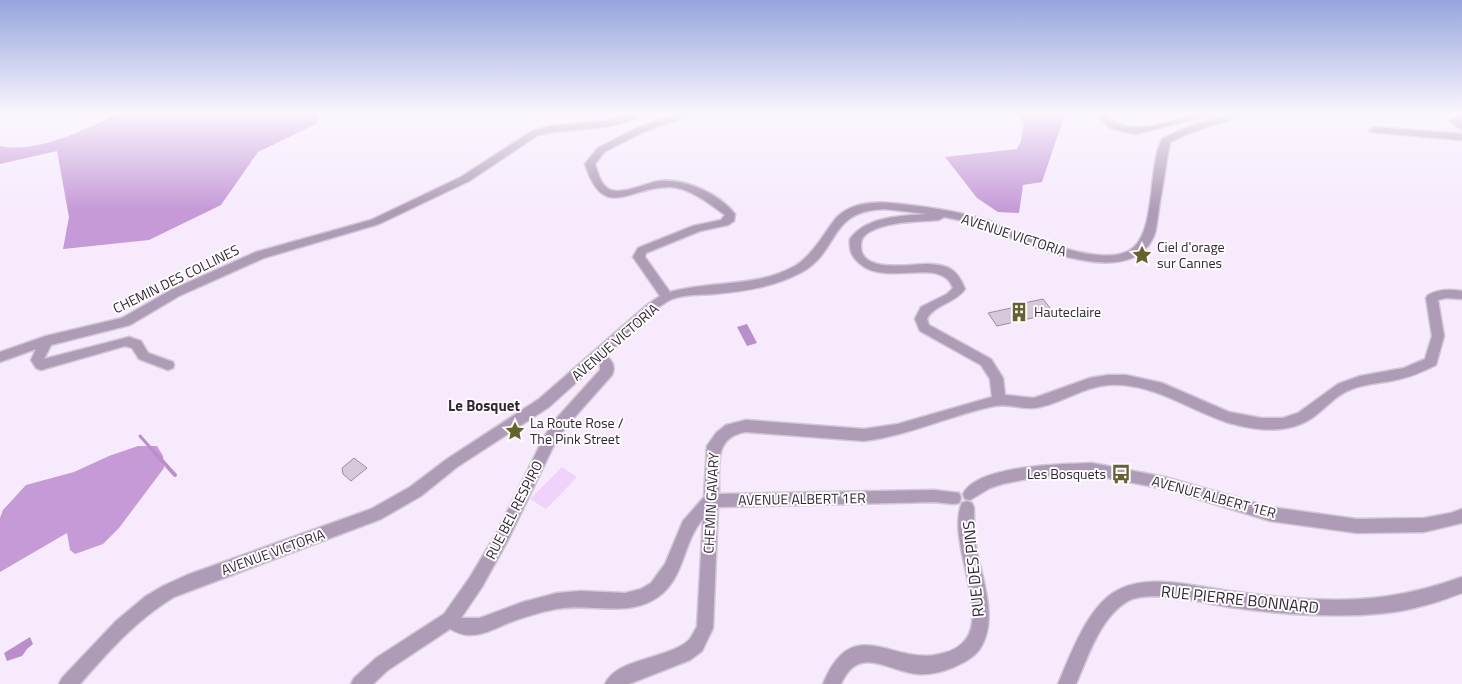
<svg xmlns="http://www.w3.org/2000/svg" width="1462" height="684" viewBox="0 0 1462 684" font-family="'Titillium Web',sans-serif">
<rect width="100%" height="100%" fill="#f6eafc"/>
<!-- green -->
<path fill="#efd3fb" d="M562,467L577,477L546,509L530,499Z"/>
<!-- forest -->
<path fill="#c59ad7" d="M118,114H318V123L258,152L221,205L149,240L63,249L69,217L57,151L0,164V146C37,154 86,129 118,114Z
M1018,114H1065L1042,182L1023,185L1019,213L998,212L977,198L945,157L1017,149L1021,141L1024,122Z
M138,446H157L163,456L164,468L119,528L103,544L75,554L70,550L67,533L0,572V518L3,510L26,485L74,472L109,456Z"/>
<!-- water -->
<path fill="#b98eca" d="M747,324L757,343L747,346L737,327Z
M30,637L33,644L27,649L22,656L7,661L4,653Z"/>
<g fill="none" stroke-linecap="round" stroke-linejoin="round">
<!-- stream-far1 -->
<path stroke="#b98eca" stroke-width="3" d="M140,436L156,454"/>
<!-- stream -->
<path stroke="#b98eca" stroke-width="4" d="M155,453L175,475"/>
</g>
<!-- building -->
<path fill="#d5c9db" stroke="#9a8f9f" d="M1043,299L1054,313L997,326L988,313L1025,305L1024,303Z
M354,458L367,468L351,481L343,474L342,468Z"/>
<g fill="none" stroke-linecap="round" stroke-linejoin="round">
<defs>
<path id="street" d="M628,114H642C620,132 567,127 538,135L469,181L379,224L264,258L179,296L130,325L51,345L44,359L129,337L141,341L148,353L173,362L174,365L173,368L168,370L139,359L132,348L125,346L41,370L36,368L31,360L36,349L0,362V352L46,336L122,318L171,290L256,252L371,220L461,177L532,131L550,126L610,120Z
M678,114H692L643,132L604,152L595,164C598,172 600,183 607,188C618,197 646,183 659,181C685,178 720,194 735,214L734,221L728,225L700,231L646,253L645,257L670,292C712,280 756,288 795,266C805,260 812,251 819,242C825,234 830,225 837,217C853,201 880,201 901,204C928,207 956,211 983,219C1015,229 1105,274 1134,247C1156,227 1148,166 1162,139C1187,127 1217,114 1245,114L1187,134L1170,142C1166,164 1163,185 1159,207C1158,215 1157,225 1155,233C1133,297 1017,239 978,225C967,221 955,219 944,217L939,220C917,222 891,221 871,231C865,234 861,238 861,245C859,274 911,264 927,264C934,264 942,265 949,268C957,272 962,281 965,289C956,303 933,305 927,319L929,325L991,359L1003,378L1005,395L1034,398L1090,378L1108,375H1126L1162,383L1229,412L1261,418H1283L1298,413L1338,384L1360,376L1404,368L1425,359L1432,336L1426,298L1428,295C1439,289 1450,289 1462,291V299L1446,298L1438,300L1444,336L1436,365C1424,371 1413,376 1400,379C1385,383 1368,383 1352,389C1337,394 1328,406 1316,415C1291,435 1258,431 1229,423C1188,410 1153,382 1108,385C1084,387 1063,402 1040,407C1025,411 1010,403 995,406C950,415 911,435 864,441L746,432C712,437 720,468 719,494L934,490L959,493L961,498L959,503L954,504L934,502L718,507L713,628L702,651L690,660L629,684H605C616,658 669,659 689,640C692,637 694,631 697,627L703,519C684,540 685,573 663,593C633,620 592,602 556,609C540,612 524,617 508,623C496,628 482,636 468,635C462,635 456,632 450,629L388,670L373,684H351L354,678L376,658L444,614L470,577L497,532L544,437L555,420L600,370V364L598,363L549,407L457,467L421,496L381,519L174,597C136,620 109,651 80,684H59L62,678L116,621L146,596L163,586L187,575L371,509L410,487L447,459L539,399L647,305L660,296L633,257L638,248L693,226L721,220L725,215C709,203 690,188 670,187C629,186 604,223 585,164L598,148L637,128ZM885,209L927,214C902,216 866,216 850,239C849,249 851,256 859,263C886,288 941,255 953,288L947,294L921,307L915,319L920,331L981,365L990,379L992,397L898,424L864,429L746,420L726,425L716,433L707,446L704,497L683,521L665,564L651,583L641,589L625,593L580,591L557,593L523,602L480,618H461L482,587L507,542L554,445L565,428L612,375C616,367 612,360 606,356C623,340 651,309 672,299C685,294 701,295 714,294C744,291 775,287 802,272C840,251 828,210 885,209Z
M1096,114H1105C1129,141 1167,120 1196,115C1202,114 1209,114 1215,114L1135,134L1110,128Z
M1462,115V130L1450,121Z
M1374,127L1462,134V140L1371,132L1369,130Z
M1092,463L1165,477L1270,507L1357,519L1424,518L1451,513L1462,509V523L1424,532L1357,533L1270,521L1165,489L1092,475L1032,478L1002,484L990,488L970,500L965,499L963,494C977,465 1063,464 1092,463Z
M967,501L972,503L974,508C974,521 974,533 976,546C981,577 1000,621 979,650C973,658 963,663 954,667C942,672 930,675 917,674C887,671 859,644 841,684H823C854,609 894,669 944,653C952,651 961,646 966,639C988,610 946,538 962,503Z
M1462,577V593C1450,597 1438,602 1426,605C1389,616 1350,616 1313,615C1285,614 1257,611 1229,607C1204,603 1150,589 1128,601C1100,617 1088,657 1076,684H1058C1071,654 1088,605 1118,590C1151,573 1195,587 1230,591C1257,595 1283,598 1309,599C1366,602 1409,596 1462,577Z"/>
</defs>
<!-- street casing -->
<use href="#street" stroke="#d2c7d7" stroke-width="3"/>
<!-- street -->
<use href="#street" fill="#ae9bb6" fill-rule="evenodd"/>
</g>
<!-- sky -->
<linearGradient id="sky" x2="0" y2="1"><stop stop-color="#95a5dc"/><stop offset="0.54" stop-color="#fbf6fe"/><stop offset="1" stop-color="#fbf6fe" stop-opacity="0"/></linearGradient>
<rect width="1462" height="210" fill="url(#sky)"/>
<!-- icons -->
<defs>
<symbol id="sight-bare" viewBox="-9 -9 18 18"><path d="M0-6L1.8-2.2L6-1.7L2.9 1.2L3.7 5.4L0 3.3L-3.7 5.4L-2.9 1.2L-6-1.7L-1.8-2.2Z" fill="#65622f" stroke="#fefbff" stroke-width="2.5" paint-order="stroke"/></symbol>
<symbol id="building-bare" viewBox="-9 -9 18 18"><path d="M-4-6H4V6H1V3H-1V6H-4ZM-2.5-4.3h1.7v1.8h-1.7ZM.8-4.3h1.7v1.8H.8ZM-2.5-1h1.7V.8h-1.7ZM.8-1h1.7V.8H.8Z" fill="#65622f" stroke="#fefbff" stroke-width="2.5" paint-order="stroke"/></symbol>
<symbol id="bus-bare" viewBox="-9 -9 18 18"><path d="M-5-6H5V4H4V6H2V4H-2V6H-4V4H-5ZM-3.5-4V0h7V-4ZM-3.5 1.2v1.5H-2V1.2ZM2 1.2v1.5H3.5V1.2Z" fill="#65622f" stroke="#fefbff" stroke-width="2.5" paint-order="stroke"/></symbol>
</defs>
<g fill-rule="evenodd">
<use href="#sight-bare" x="1128" y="241" width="28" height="28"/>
<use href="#building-bare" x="1005" y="298" width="28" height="28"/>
<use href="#sight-bare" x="501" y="417" width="28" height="28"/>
<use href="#bus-bare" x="1107" y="460" width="28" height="28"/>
</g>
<g text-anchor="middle" stroke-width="4" stroke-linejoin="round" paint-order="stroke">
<!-- street labels -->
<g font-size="14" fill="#2e2a30" stroke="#fefbff">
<text transform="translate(1014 235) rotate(18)" y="5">AVENUE VICTORIA</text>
<text transform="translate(176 279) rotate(-26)" y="5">CHEMIN DES COLLINES</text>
<text transform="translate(615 342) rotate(-41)" y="5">AVENUE VICTORIA</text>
<text transform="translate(1214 497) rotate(15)" y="5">AVENUE ALBERT 1ER</text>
<text transform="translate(802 499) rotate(-1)" y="5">AVENUE ALBERT 1ER</text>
<text transform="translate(711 503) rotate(-87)" y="5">CHEMIN GAVARY</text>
<text transform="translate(514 510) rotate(-63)" y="5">RUE BEL RESPIRO</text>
<text transform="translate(273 552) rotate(-20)" y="5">AVENUE VICTORIA</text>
</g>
<!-- poi labels -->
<g font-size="14" fill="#2e2a30" stroke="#fefbff" text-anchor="start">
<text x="1157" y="252">Ciel d'orage<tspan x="1157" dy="16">sur Cannes</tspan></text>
<text x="1034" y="317">Hauteclaire</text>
<text x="530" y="428">La Route Rose /<tspan x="530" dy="16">The Pink Street</tspan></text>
<text x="1106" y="479" text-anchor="end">Les Bosquets</text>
</g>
<!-- neighbourhood labels -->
<g font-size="15" font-weight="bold" fill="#2e2a30" stroke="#fefbff">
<text x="484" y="411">Le Bosquet</text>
</g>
<!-- near-street labels -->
<g font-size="16" fill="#2e2a30" stroke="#fefbff">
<text transform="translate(973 569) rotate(-96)" y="6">RUE DES PINS</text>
<text transform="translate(1240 599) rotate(6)" y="6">RUE PIERRE BONNARD</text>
</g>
</g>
</svg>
